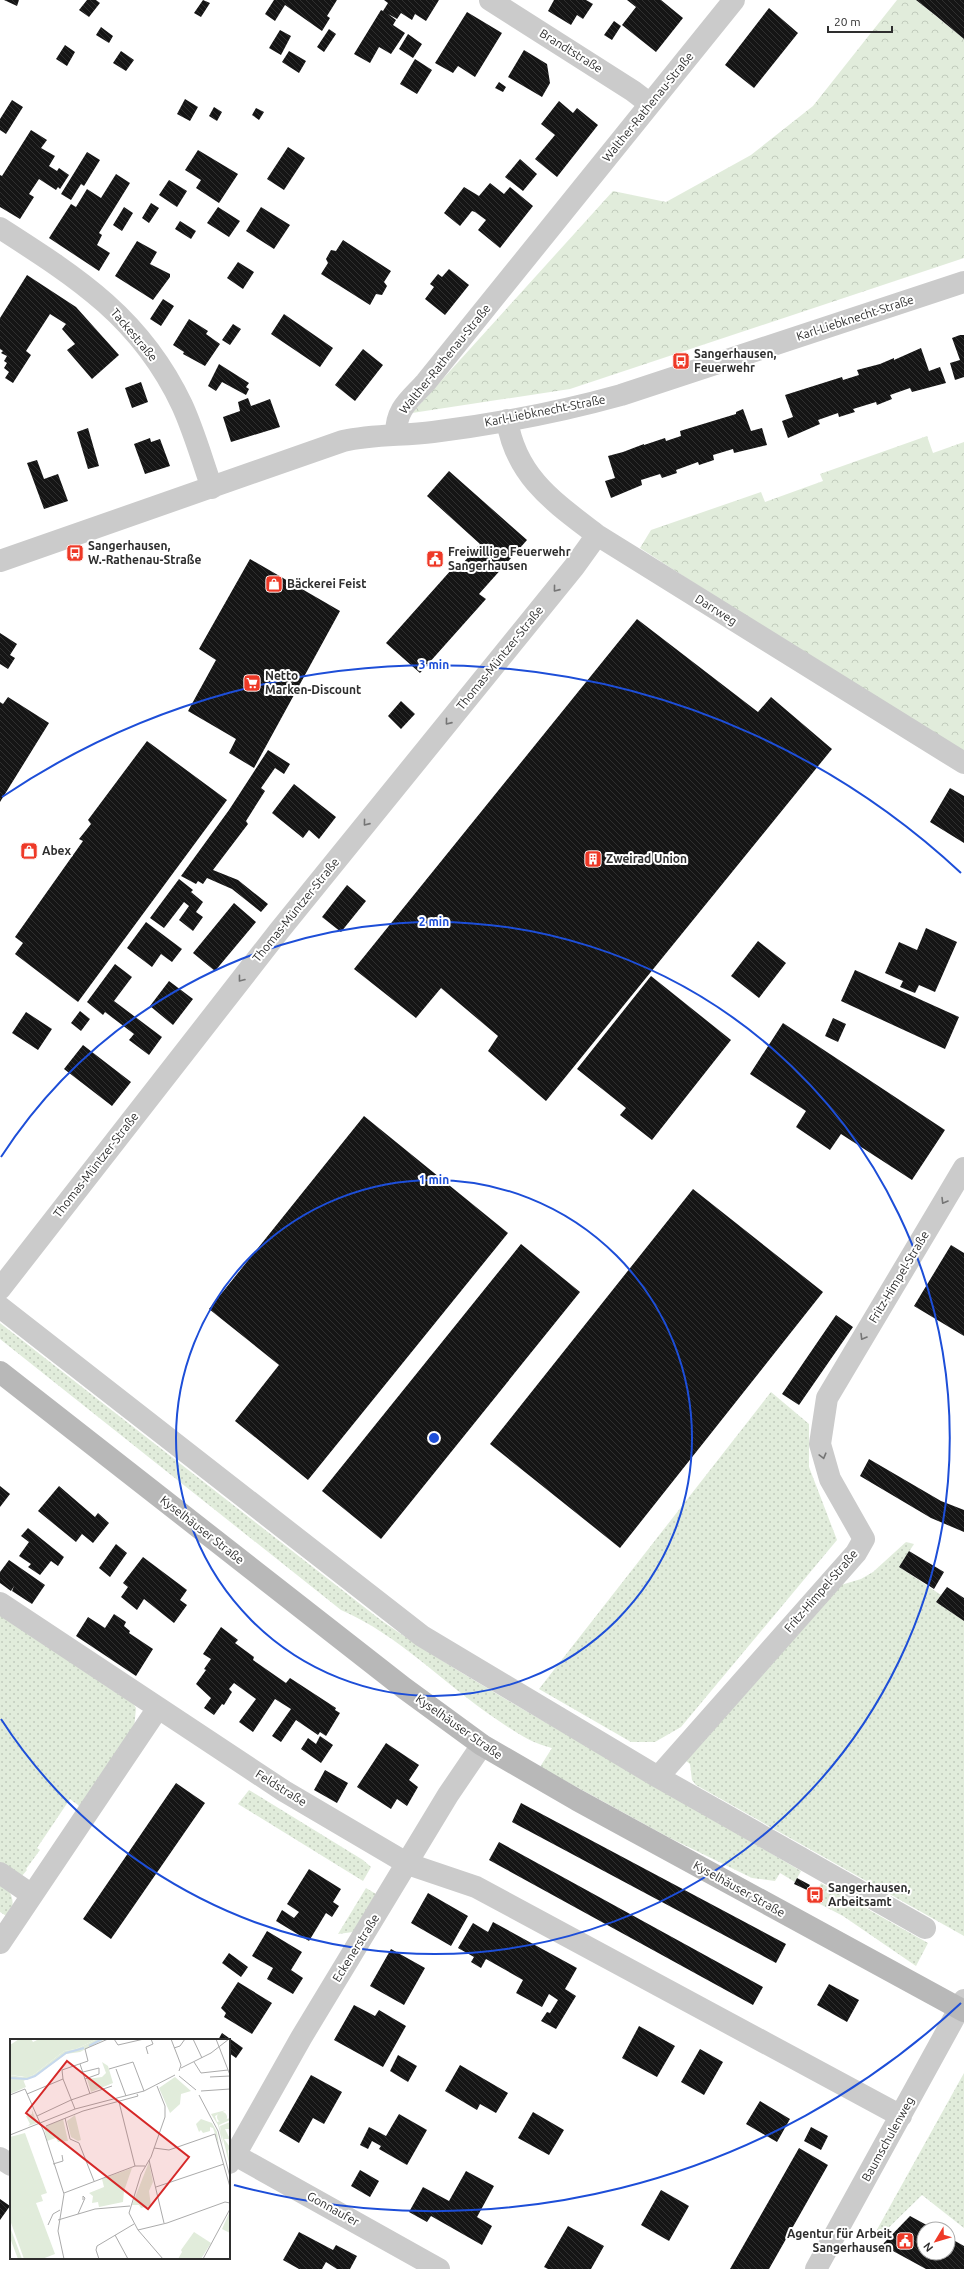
<svg xmlns="http://www.w3.org/2000/svg" width="964" height="2269" viewBox="0 0 964 2269" font-family="Ubuntu,sans-serif">
<defs>
<pattern id="grass-dots" width="8" height="8" patternUnits="userSpaceOnUse"><rect width="8" height="8" fill="#e1ecdb"/><path d="M2 2h.1M6 6h.1" fill="none" stroke="#c1cbbc" stroke-width="1.8" stroke-linecap="round"/></pattern>
<pattern id="park-crowns" width="20" height="18" patternUnits="userSpaceOnUse"><rect width="20" height="18" fill="#e1ecdb"/><path d="M2 6a3 3 0 1 1 6 0M12 15a3 3 0 1 1 6 0" fill="none" stroke="#c1cbbc"/></pattern>
<pattern id="building-back-hatch" width="6" height="6" patternUnits="userSpaceOnUse"><rect width="6" height="6" fill="#151515"/><path d="M-1 5l2 2M0 0l6 6M5-1l2 2" fill="none" stroke="#2f2f2f"/></pattern>
</defs>
<rect width="100%" height="100%" fill="#fff"/>
<!-- grass -->
<path fill="url(#grass-dots)" d="M0,1323L382,1621C463,1677 549,1724 634,1773C690,1805 745,1838 801,1871L795,1882L780,1873L775,1881L752,1878L670,1838L540,1767L552,1748C530,1743 514,1731 496,1719C444,1684 399,1635 341,1610L0,1339Z
M771,1392L809,1424V1467L837,1540L681,1727L655,1742H631L539,1689Z
M906,1542L914,1544L899,1567L941,1595L936,1602L964,1621V1936L696,1785L692,1780L690,1764L685,1760L841,1585L861,1579L873,1572Z
M0,1610L130,1698L136,1708L134,1729L82,1808L70,1799L37,1848L40,1850L26,1869L27,1870L21,1877L0,1866Z
M249,1790L363,1860L371,1867L363,1881L238,1804Z
M0,1881C12,1892 17,1902 8,1917L0,1912Z
M821,1883L928,1943L916,1966L843,1916L818,1903L822,1896L816,1893Z
M366,1888L376,1894L353,1932L338,1934Z
M964,2073V2228L922,2195L876,2240L874,2235Z"/>
<!-- park -->
<path fill="url(#park-crowns)" d="M897,0H916L964,39V258L570,389L412,413L613,191L666,202L751,155L813,106Z
M927,436L933,453L964,442V751L748,618L640,548L651,530L761,492L765,502L823,481L820,474Z"/>
<!-- building -->
<path fill="url(#building-back-hatch)" d="M4,0H19L17,6Z
M87,0H96L100,3L89,17L79,10Z
M203,0L210,3L201,17L194,13Z
M274,0H337L327,16L330,18L322,31L285,5L275,21L265,14Z
M384,0H439L426,21L415,14L412,20L401,13L397,19L388,14L396,20L393,25L405,33L391,54L379,47L370,63L354,54L381,10L383,11L388,3Z
M554,0H586L593,4L583,19L577,15L571,25L548,11Z
M627,0H661L683,18L656,52L622,25L636,7Z
M916,0H964V39L935,15Z
M769,8L798,33L754,88L725,65Z
M467,12L502,33L475,77L458,66L453,73L435,63Z
M614,21L621,26L612,40L604,35Z
M101,27L113,36L109,43L96,35Z
M329,29L336,34L324,52L317,47Z
M280,30L291,36L281,55L269,48Z
M408,34L422,44L413,58L399,49Z
M65,45L75,52L67,66L56,59Z
M524,50L547,64L550,83L542,97L508,77Z
M121,51L134,60L126,71L113,63Z
M289,51L306,61L299,73L282,62Z
M415,59L432,70L417,94L400,84Z
M499,82L506,87L503,92L495,88Z
M185,99L198,107L190,121L177,114Z
M12,100L23,107L6,134L0,130V119Z
M559,101L573,113L577,108L598,125L557,177L535,159L555,135L541,124Z
M214,107L222,112L217,121L209,116Z
M256,108L264,112L259,120L252,115Z
M31,130L47,140L41,148L55,156L49,166L57,171L59,168L69,175L60,189L58,187L56,190L39,179L29,194L34,197L20,219L0,207V175L2,176Z
M288,147L305,158L284,190L267,179Z
M198,150L238,174L219,203L196,188L201,180L185,170Z
M87,152L100,160L84,186L81,184L71,200L61,194Z
M520,159L537,174L523,191L505,177Z
M116,174L130,183L99,233L102,235L97,245L110,253L99,271L49,238L71,204L76,207L87,189L101,198Z
M169,180L187,191L177,207L159,195Z
M490,183L504,194L510,187L533,206L500,248L478,230L486,220L475,212L472,211L460,226L444,213L464,187L479,196Z
M151,203L159,208L149,223L142,218Z
M124,207L133,213L122,231L113,225Z
M218,207L240,221L229,237L207,223Z
M261,207L290,225L274,249L246,231Z
M180,221L196,231L191,239L175,229Z
M343,240L391,271L384,282L387,286L382,295L376,294L370,305L321,274L328,263L326,259L331,250L336,251Z
M137,241L157,252L150,264L170,274V277L153,300L115,276Z
M238,262L254,272L243,289L227,278Z
M449,269L469,285L445,315L425,299L434,287L430,284L438,274L442,277Z
M27,275L76,307L119,355L92,379L67,350L75,344L62,329L66,324L50,314L26,351L31,355L13,383L5,378L9,372L4,368L7,363L4,361L7,356L1,353L3,351L0,349V318Z
M163,299L174,306L161,326L150,319Z
M284,314L333,348L320,367L271,334Z
M189,319L208,331L206,334L220,344L205,366L183,354L184,352L173,345Z
M233,324L241,329L230,345L222,340Z
M960,335H964V377L955,380L950,363L960,360L952,338Z
M921,348L929,371L940,367L946,383L912,392L910,388L890,395L892,399L877,405L876,402L853,409L855,412L839,417L838,413L818,420L820,424L788,438L782,421L793,417L785,395L842,377L843,380L859,375L857,370L880,364L894,358V360Z
M363,349L383,365L355,401L335,385Z
M219,364L249,383L246,387L249,389L246,395L222,382L216,391L208,386Z
M141,382L148,402L132,408L125,388Z
M248,398L251,406L270,399L280,427L231,442L223,417L240,411L238,402Z
M743,409L751,431L762,428L767,445L734,453L733,449L713,455L714,460L699,465L698,462L676,470L677,473L662,478L660,474L641,480L642,485L611,498L605,481L615,478L608,456L623,452L644,444V445L665,438L666,441L681,436L680,431L736,414V412Z
M88,428L99,466L88,469L77,432Z
M150,438L151,442L160,439L170,466L145,474L134,444Z
M37,460L44,479L58,474L68,501L44,509L27,463Z
M449,471L527,540L479,594L486,599L420,673L386,643L452,569L455,572L480,544L427,496Z
M250,559L340,611L254,768L229,753L236,739L188,711L216,660L199,649Z
M637,619L758,712L771,697L832,749L546,1101L488,1051L498,1036L441,988L416,1018L354,969Z
M0,633L17,644L10,655L15,658L8,669L0,664Z
M8,697L49,723L0,802V702L3,704Z
M401,701L415,714L401,729L388,716Z
M147,741L227,800L78,1002L15,954L23,943L15,937L83,841L79,839L91,824L88,820Z
M268,750L290,764L284,774L275,768L261,788L265,791L246,821L248,824L213,870L238,880L268,904L261,912L232,889L207,878L203,884L198,881L196,884L181,876L229,810Z
M294,784L336,817L319,839L309,830L303,838L272,813Z
M950,788L964,796V843L930,822Z
M179,879L193,890L191,892L203,902L196,912L203,917L193,931L179,920L189,906L184,902L164,928L150,918Z
M347,885L366,901L341,932L322,917Z
M234,903L256,922L215,971L193,953Z
M146,922L182,949L172,962L161,954L152,967L127,948Z
M926,928L957,942L935,992L919,985L915,993L900,987L903,981L885,973L899,942L917,950Z
M758,941L786,963L759,998L731,976Z
M115,964L132,977L114,1001L162,1037L149,1055L129,1040L134,1034L105,1012L103,1015L87,1002Z
M855,970L959,1017L945,1049L841,1001Z
M651,976L731,1040L652,1140L620,1115L626,1108L577,1069Z
M169,981L193,999L173,1025L150,1006Z
M80,1011L90,1019L81,1031L71,1023Z
M26,1012L52,1029L38,1050L12,1033Z
M833,1018L846,1024L838,1042L825,1036Z
M783,1023L945,1130L912,1180L841,1134L830,1150L796,1127L806,1111L750,1074Z
M83,1045L131,1082L112,1106L64,1069Z
M364,1116L508,1233L308,1480L235,1421L279,1365L209,1309Z
M693,1189L823,1292L620,1548L490,1444Z
M521,1244L580,1292L381,1539L322,1491Z
M951,1245L964,1253V1336L914,1306Z
M836,1315L853,1327L799,1405L782,1394Z
M869,1459L941,1501L964,1510V1532L931,1518L860,1476Z
M0,1486L10,1494L0,1507Z
M59,1486L95,1517L98,1513L109,1523L93,1543L82,1534L76,1542L38,1511Z
M28,1528L64,1557L58,1566L51,1561L40,1575L28,1567L31,1564L19,1556L29,1542L21,1536Z
M116,1544L127,1553L110,1577L99,1568Z
M909,1551L944,1572L934,1589L899,1567Z
M143,1557L187,1590L180,1600L187,1605L174,1623L144,1599L137,1610L121,1597L128,1587L123,1583Z
M9,1560L45,1585L32,1604L12,1591L14,1586L11,1591L0,1583V1572Z
M947,1587L964,1598V1621L936,1602Z
M114,1614L126,1622L124,1626L130,1631L129,1633L153,1649L136,1676L76,1636L88,1617L105,1628Z
M221,1627L238,1640L235,1643L254,1657L253,1660L286,1683L290,1678L336,1708L335,1710L340,1713L326,1736L320,1732L318,1735L296,1720L281,1742L272,1736L291,1709L275,1699L253,1732L239,1722L256,1699L234,1683L229,1689L232,1692L224,1705L222,1704L214,1715L204,1708L211,1698L196,1684L206,1670L204,1669L211,1659L203,1654Z
M320,1736L333,1745L321,1763L301,1749L308,1738L316,1744Z
M386,1743L419,1765L409,1780L418,1787L407,1806L397,1799L391,1809L357,1787Z
M325,1770L348,1783L337,1803L314,1790Z
M176,1783L205,1803L111,1939L83,1919Z
M521,1803L786,1944L776,1963L512,1822Z
M499,1842L763,1987L753,2005L489,1860Z
M309,1869L341,1889L333,1902L339,1906L332,1917L326,1913L309,1941L276,1921L282,1910L294,1918L299,1912L287,1904Z
M797,1878L810,1885L807,1890L794,1884Z
M428,1893L468,1916L451,1946L411,1923Z
M493,1922L577,1968L565,1989L576,1996L556,2029L541,2021L547,2012L550,2013L558,2000L549,1994L542,2007L516,1993L523,1980L486,1959L481,1968L471,1962L474,1957L458,1948L473,1923L488,1932Z
M267,1931L302,1952L291,1970L303,1978L293,1994L267,1979L273,1968L252,1956Z
M391,1949L425,1968L404,2005L370,1986Z
M229,1953L248,1967L241,1977L222,1963Z
M238,1982L272,2003L252,2034L224,2017L226,2013L221,2008Z
M829,1984L859,2000L847,2022L817,2005Z
M354,2005L375,2016L379,2010L406,2026L383,2067L334,2040Z
M639,2026L675,2046L657,2077L622,2058Z
M222,2033L243,2048L236,2058L229,2053V2040H218Z
M700,2049L723,2062L704,2095L681,2082Z
M398,2055L417,2066L408,2082L390,2071Z
M460,2065L508,2093L496,2113L480,2104L477,2110L445,2091Z
M311,2075L342,2092L324,2124L313,2118L299,2143L279,2131Z
M760,2101L790,2119L777,2142L746,2124Z
M533,2112L564,2130L549,2155L518,2138Z
M399,2114L427,2130L407,2165L379,2149L381,2146L372,2141L368,2149L360,2145L369,2127L386,2136Z
M811,2127L828,2136L821,2150L804,2141Z
M799,2148L828,2165L769,2269H730Z
M360,2170L379,2181L370,2197L351,2186Z
M466,2171L494,2186L477,2217L492,2226L482,2245L431,2216L427,2222L409,2212L423,2187L449,2201Z
M661,2190L689,2206L669,2241L641,2225Z
M0,2199L10,2206L0,2220Z
M910,2216L934,2229H924V2253H948V2237L964,2246V2269H926L882,2245Z
M568,2226L604,2246L591,2269H548L544,2267Z
M299,2232L333,2250L336,2245L357,2256L350,2269H337L326,2262L322,2269H299L283,2260Z"/>
<g fill="none" stroke-linecap="round" stroke-linejoin="round">
<!-- minor -->
<path stroke="#cbcbcb" stroke-width="22" d="M490,0L633,91L650,104
M0,228C78,278 141,318 182,405C194,431 202,460 212,488
M507,420C516,477 554,502 597,535L964,763
M396,434C396,408 410,400 426,382L734,0
M0,561L343,441C373,434 403,436 433,432C497,424 560,412 621,395L964,282
M0,1289L279,931L574,567L597,535
M0,1307L422,1636L658,1777L925,1928
M0,1603L284,1791L408,1864L476,1887L901,2116
M658,1777L856,1553L864,1539L830,1479L820,1444L827,1398L964,1168
M0,1873L32,1895
M0,1943L158,1708
M235,2155L301,2038L448,1795L482,1745
M0,2158L11,2165
M229,2163L235,2155L439,2269
M816,2269L964,2000"/>
<!-- secondary -->
<path stroke="#b8b8b8" stroke-width="22" d="M0,1372L404,1688L482,1745L577,1800L964,2011"/>
</g>
<!-- one-way arrows -->
<defs><path id="oneway-chevron" d="M-2-3.5L2.5 0L-2 3.5" fill="none" stroke-width="1.6" stroke-linecap="round" stroke-linejoin="round"/></defs>
<g stroke="#757575">
<use href="#oneway-chevron" transform="translate(556 589) rotate(129)"/>
<use href="#oneway-chevron" transform="translate(448 722) rotate(129)"/>
<use href="#oneway-chevron" transform="translate(366 823) rotate(129)"/>
<use href="#oneway-chevron" transform="translate(241 979) rotate(128)"/>
<use href="#oneway-chevron" transform="translate(944 1201) rotate(121)"/>
<use href="#oneway-chevron" transform="translate(863 1337) rotate(121)"/>
<use href="#oneway-chevron" transform="translate(823 1456) rotate(75)"/>
</g>
<!-- distance rings -->
<g fill="none" stroke="#1d4ed8" stroke-width="2">
<circle cx="434" cy="1438" r="258"/>
<path d="M1 1157A516 516 0 1 1 1 1719"/>
<path d="M961 2003A773 773 0 0 1 234 2185M2 797A773 773 0 0 1 961 873"/>
</g>
<!-- icons -->
<defs>
<symbol id="bus-square" viewBox="-11 -11 22 22"><rect x="-9" y="-9" width="18" height="18" rx="4" fill="#ee3927" stroke="#fff"/><path d="M-5-6H5V4H4V6H2V4H-2V6H-4V4H-5ZM-3.5-4V0h7V-4ZM-3.5 1.2v1.5H-2V1.2ZM2 1.2v1.5H3.5V1.2Z" fill="#fff"/></symbol>
<symbol id="civic-square" viewBox="-11 -11 22 22"><rect x="-9" y="-9" width="18" height="18" rx="4" fill="#ee3927" stroke="#fff"/><path d="M-.6-6.5H3V-4.5H.6V-3L4-1V1h2V6H-6V1h2V-1L-.6-3ZM-1.2 2.5V6h2.4V2.5Z" fill="#fff"/></symbol>
<symbol id="shop-square" viewBox="-11 -11 22 22"><rect x="-9" y="-9" width="18" height="18" rx="4" fill="#ee3927" stroke="#fff"/><path d="M-5-2.5h2.3a2.7 3.5 0 0 1 5.4 0H5L5.5 6h-11ZM-1.5-2.5h3a1.5 2.3 0 0 0-3 0Z" fill="#fff"/></symbol>
<symbol id="supermarket-square" viewBox="-11 -11 22 22"><rect x="-9" y="-9" width="18" height="18" rx="4" fill="#ee3927" stroke="#fff"/><path d="M-6-5.5h2.5l.6 2H6L4.5 2H-2.5L-4.4-4H-6ZM-1.5 3.2a1.3 1.3 0 1 0 .1 0ZM3 3.2a1.3 1.3 0 1 0 .1 0Z" fill="#fff"/></symbol>
<symbol id="building-square" viewBox="-11 -11 22 22"><rect x="-9" y="-9" width="18" height="18" rx="4" fill="#ee3927" stroke="#fff"/><path d="M-4-6H4V6H1V3H-1V6H-4ZM-2.5-4.3h1.7v1.8h-1.7ZM.8-4.3h1.7v1.8H.8ZM-2.5-1h1.7V.8h-1.7ZM.8-1h1.7V.8H.8Z" fill="#fff"/></symbol>
</defs>
<g fill-rule="evenodd">
<use href="#bus-square" x="671" y="351" width="20" height="20"/>
<use href="#bus-square" x="65" y="543" width="20" height="20"/>
<use href="#civic-square" x="425" y="549" width="20" height="20"/>
<use href="#shop-square" x="264" y="574" width="20" height="20"/>
<use href="#supermarket-square" x="242" y="673" width="20" height="20"/>
<use href="#shop-square" x="19" y="841" width="20" height="20"/>
<use href="#building-square" x="583" y="849" width="20" height="20"/>
<use href="#bus-square" x="805" y="1885" width="20" height="20"/>
<use href="#civic-square" x="895" y="2231" width="20" height="20"/>
</g>
<g text-anchor="middle" stroke-width="4" stroke-linejoin="round" paint-order="stroke">
<!-- street labels -->
<g font-size="12" fill="#2e2e2e" stroke="#fff">
<text transform="translate(571 51) rotate(32)" y="4">Brandtstraße</text>
<text transform="translate(648 107) rotate(-51)" y="4">Walther-Rathenau-Straße</text>
<text transform="translate(855 318) rotate(-18)" y="4">Karl-Liebknecht-Straße</text>
<text transform="translate(134 335) rotate(50)" y="4">Tackestraße</text>
<text transform="translate(445 359) rotate(-51)" y="4">Walther-Rathenau-Straße</text>
<text transform="translate(545 411) rotate(-11)" y="4">Karl-Liebknecht-Straße</text>
<text transform="translate(716 610) rotate(32)" y="4">Darrweg</text>
<text transform="translate(500 658) rotate(-51)" y="4">Thomas-Müntzer-Straße</text>
<text transform="translate(296 910) rotate(-51)" y="4">Thomas-Müntzer-Straße</text>
<text transform="translate(96 1165) rotate(-52)" y="4">Thomas-Müntzer-Straße</text>
<text transform="translate(899 1277) rotate(-59)" y="4">Fritz-Himpel-Straße</text>
<text transform="translate(202 1530) rotate(38)" y="4">Kyselhäuser Straße</text>
<text transform="translate(821 1591) rotate(-49)" y="4">Fritz-Himpel-Straße</text>
<text transform="translate(459 1727) rotate(35)" y="4">Kyselhäuser Straße</text>
<text transform="translate(281 1788) rotate(32)" y="4">Feldstraße</text>
<text transform="translate(739 1889) rotate(29)" y="4">Kyselhäuser Straße</text>
<text transform="translate(356 1948) rotate(-58)" y="4">Eckenerstraße</text>
<text transform="translate(888 2139) rotate(-61)" y="4">Baumschulenweg</text>
<text transform="translate(333 2209) rotate(29)" y="4">Gonnaufer</text>
</g>
<!-- poi labels -->
<g font-size="12" font-weight="bold" fill="#2e2e2e" stroke="#fff" text-anchor="start">
<text x="694" y="358">Sangerhausen,<tspan x="694" dy="14">Feuerwehr</tspan></text>
<text x="88" y="550">Sangerhausen,<tspan x="88" dy="14">W.-Rathenau-Straße</tspan></text>
<text x="448" y="556">Freiwillige Feuerwehr<tspan x="448" dy="14">Sangerhausen</tspan></text>
<text x="287" y="588">Bäckerei Feist</text>
<text x="265" y="680">Netto<tspan x="265" dy="14">Marken-Discount</tspan></text>
<text x="42" y="855">Abex</text>
<text x="606" y="863">Zweirad Union</text>
<text x="828" y="1892">Sangerhausen,<tspan x="828" dy="14">Arbeitsamt</tspan></text>
<text x="892" y="2238" text-anchor="end">Agentur für Arbeit<tspan x="892" dy="14">Sangerhausen</tspan></text>
</g>
</g>
<!-- overview -->
<g transform="translate(10 2039)">
<rect width="220" height="220" fill="#fff"/>
<path d="M92,23L98,27L103,44L81,53L77,40L92,38L96,34ZM0,36L12,38L16,48L0,55ZM22,71L27,84L18,87L20,85L16,77L22,75ZM216,71L205,77L207,83L220,79V81L209,86L211,93L210,87L220,83V90H215L220,100H214L220,108L218,112L220,128L212,96L213,106L208,86L201,75ZM65,76L71,101L68,102L61,98L57,82ZM53,80L58,102L48,103L46,99L37,102L34,88ZM191,80L202,84L207,93L209,106L203,89L200,88V92L193,94L191,91L189,93L186,85ZM15,94L37,154L31,156L33,162L26,164L45,215L32,220H14L0,181V98ZM220,172V194L212,190ZM0,188L12,220H8L0,199ZM184,193L201,204L191,220H168L172,213L171,211Z" fill="#e1ecdb"/>
<path d="M87,0H95L70,13L56,15L26,37L13,42L12,38L23,36L54,12L66,10Z" fill="#e1ecdb"/>
<path d="M9,0H21L23,3L29,0H87L66,10L54,12L23,36L16,38L0,36V6Z" fill="#e1ecdb"/>
<path d="M165,38L181,52L171,55L170,65L160,74L149,49ZM139,123L143,143L139,152L141,167L131,169L129,166H122ZM122,129L114,152L113,163L89,168L88,163L82,164L83,157L79,154L94,148L92,140Z" fill="#e1ecdb"/>
<path d="M207 78a5 5 0 1 1 10 0a5 5 0 1 1-10 0Z" fill="#e1ecdb"/>
<path fill="none" stroke="#c6d8ed" stroke-width="2" d="M79,7L92,0M0,39L17,40L25,37L56,14L74,9"/>
<path fill="none" stroke="#ababab" stroke-width="1" d="M104,0L108,6L134,0M161,0L171,26L169,32M183,0L192,19M206,0L220,36M164,9L170,7L175,0M138,15L136,8L143,5L141,0M184,23L191,34L218,31M70,25L80,55M171,29L201,14L219,0M99,30L123,23L134,52M106,30L116,57M73,33L89,29V35L75,40M169,37L186,51M200,38L220,37M53,40L65,70M147,47L155,67V78L141,118L131,135L119,174L128,191L153,220M191,52L220,50M17,55L53,40L52,31L78,22L75,10L98,0M0,56L15,50L34,93L54,155L48,192L54,220M189,56L208,92L220,138M109,63L125,127M27,77L61,61L102,47M55,79L60,100L69,104L84,142M36,87L73,72L128,57L127,55M0,96L65,70L134,52L165,36M144,109L159,111L205,95L220,148M139,121L154,184M43,125L53,122L52,116M146,148L214,125M54,154L125,127H135M68,175L75,159L73,157V161M48,181L85,170L120,167M38,186L43,175L50,171M128,191L157,184L215,163L220,164M105,196L118,220M89,220L86,211L87,207L124,185M193,220L220,170"/>
<path fill="#d62828" fill-opacity="0.15" stroke="#d62828" stroke-width="2" d="M57,22L179,118L138,170L16,74Z"/>
<rect width="220" height="220" fill="none" stroke="#2e2e2e" stroke-width="2"/>
</g>
<circle cx="434" cy="1438" r="6" fill="#1d4ed8" stroke="#fff" stroke-width="2"/>
<g font-size="12" text-anchor="middle" font-weight="bold" fill="#1d4ed8" stroke="#fff" stroke-width="4" stroke-linejoin="round" paint-order="stroke">
<text x="434" y="669">3 min</text>
<text x="434" y="926">2 min</text>
<text x="434" y="1184">1 min</text>
</g>
<!-- north arrow -->
<g transform="translate(936 2241) rotate(232)"><circle r="19" fill="#ffffff" stroke="#ababab"/>
<path d="M0-3L7 15L0 10L-7 15Z" fill="#ee3927"/>
<text y="-6" font-size="11" font-weight="bold" text-anchor="middle" fill="#2e2e2e">N</text>
</g>
<!-- scale -->
<path d="M828 26v6h64v-6" fill="none" stroke="#2e2e2e" stroke-width="2"/>
<text x="834" y="26" font-size="12" fill="#2e2e2e" stroke="#ffffff" stroke-width="3" paint-order="stroke">20 m</text>
</svg>
